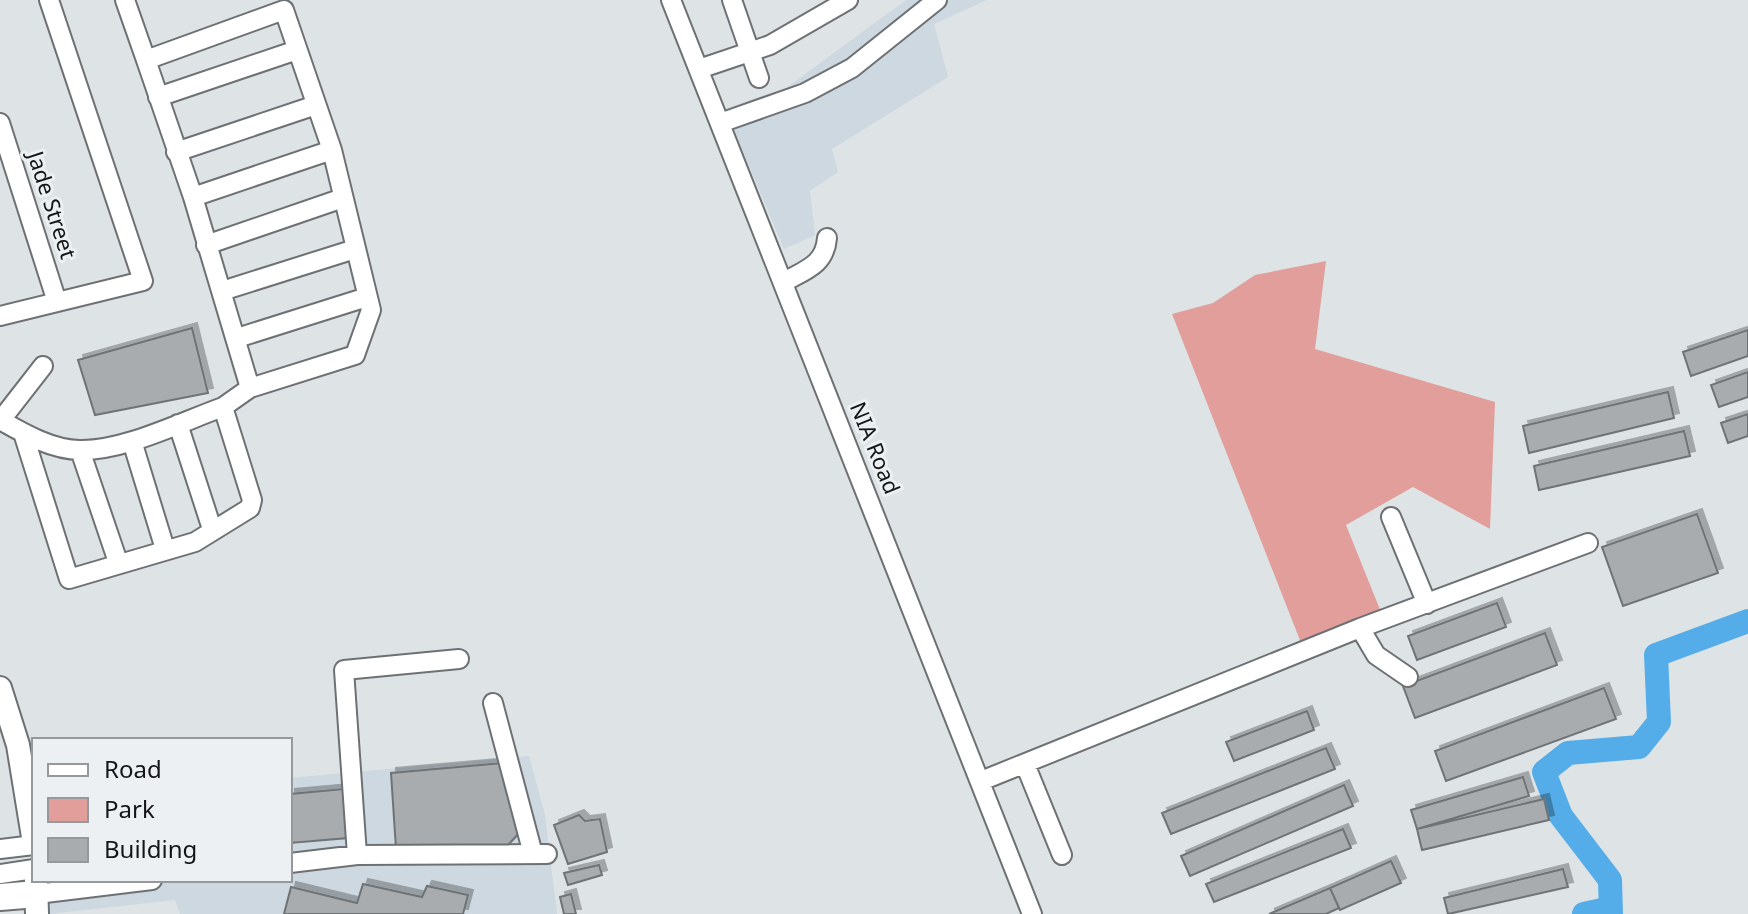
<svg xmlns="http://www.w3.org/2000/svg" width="1748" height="914" viewBox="0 0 1748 914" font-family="'Noto Sans',sans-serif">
<defs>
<filter id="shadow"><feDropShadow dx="5" dy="-5" stdDeviation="0" flood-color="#0004"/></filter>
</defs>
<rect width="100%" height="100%" fill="#dee3e6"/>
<!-- built -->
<path fill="#cdd8e0" d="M906,0H987L934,24L948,77L832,149L838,172L810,191L815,235L784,249L725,109L786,88Z
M529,756L545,815L557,914H180L175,900L49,914L46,883L65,880H290V778Z"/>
<!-- green -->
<path fill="#e19e9b" d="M1326,261L1315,349L1495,402L1490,529L1413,487L1346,525L1385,622L1305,653L1172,314L1213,303L1255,275Z"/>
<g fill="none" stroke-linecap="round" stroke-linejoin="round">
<!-- river -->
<path stroke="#54ace8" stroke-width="24" d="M1584,914L1602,910L1609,914
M1611,914L1610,880L1561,816L1544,772L1568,753L1639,747L1659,722L1656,655L1748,621"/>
</g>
<!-- building -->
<path fill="#a8acaf" stroke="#6f7376" stroke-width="2" filter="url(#shadow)" d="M192,328L208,393L95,415L78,360Z
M1748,330V356L1691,376L1683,352Z
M1748,372V397L1719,407L1711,385Z
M1668,392L1674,418L1529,453L1523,426Z
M1748,414V436L1728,443L1721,423Z
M1684,431L1690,456L1539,490L1534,466Z
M1697,514L1718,573L1623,606L1602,547Z
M1497,603L1506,627L1417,660L1408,636Z
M1545,633L1557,665L1415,718L1403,686Z
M1604,688L1616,719L1446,781L1435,751Z
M1307,711L1314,730L1234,761L1226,742Z
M1326,748L1335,769L1171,834L1162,813Z
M503,763L522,830L507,846L396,849L391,773Z
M1523,777L1529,796L1417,829L1411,810Z
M1344,785L1353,806L1190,876L1181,856Z
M344,789L348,838L290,843V794Z
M1544,799L1549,820L1422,850L1417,829Z
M579,815L585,821L600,819L607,852L568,864L554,825Z
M1343,829L1351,848L1214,902L1206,884Z
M1391,861L1401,883L1340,910L1330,888Z
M599,865L602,875L568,885L564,873Z
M1563,869L1568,887L1448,914L1444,898Z
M363,884L422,897L427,886L468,895L463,914H284L291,887L357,903Z
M1330,888L1339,908L1326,914H1269Z
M571,894L576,914H564L560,897Z"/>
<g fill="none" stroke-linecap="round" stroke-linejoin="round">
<defs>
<path id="minor" d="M125,0L146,60
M671,0L1032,914
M732,0L759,78
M699,69L770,45L848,0
M158,97L297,50
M723,122L805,93L852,68L937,0
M0,123L57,302
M176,152L316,105
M193,197L332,150
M206,245L343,198
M784,282C805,270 825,265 827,238
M222,291L355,249
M0,316L143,281L49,0
M237,338L367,297
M223,407L250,388L355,355L371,310L332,150L284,10L146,60L193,197L250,388
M0,420C23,433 52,450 80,450C124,451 181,422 223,407L252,500L250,508L195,542L69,579L24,436
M1,420L43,366
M178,424L212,529
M132,441L165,549
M80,450L118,562
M1391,517L1427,604
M1360,628L1376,655L1408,677
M493,703L533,854
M1025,764L1062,855
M981,781L1360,628L1588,543
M0,849L34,845
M357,855L344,670L459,659
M290,863L357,855L547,854
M0,874L34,869
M37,894L152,880"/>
<path id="major" d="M0,688L18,745L34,843
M36,880L37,914"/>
<path id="highway" d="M0,897L37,894"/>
</defs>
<!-- minor casing -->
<use href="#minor" stroke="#6e7174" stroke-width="22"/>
<!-- major casing -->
<use href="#major" stroke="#6e7174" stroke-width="26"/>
<!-- highway casing -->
<use href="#highway" stroke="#6e7174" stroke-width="30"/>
<!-- minor -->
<use href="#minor" stroke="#fff" stroke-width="18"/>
<!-- major -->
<use href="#major" stroke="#fff" stroke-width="22"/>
<!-- highway -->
<use href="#highway" stroke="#fff" stroke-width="26"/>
</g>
<g text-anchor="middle" stroke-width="6" stroke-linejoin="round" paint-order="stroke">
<!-- street labels -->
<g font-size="22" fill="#141516" stroke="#ecf0f3">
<text transform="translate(52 205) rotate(72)" y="8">Jade Street</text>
<text transform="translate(875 448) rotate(68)" y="8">NIA Road</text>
</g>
</g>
<!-- legend -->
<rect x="32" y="738" width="260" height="144" fill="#ecf0f3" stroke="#96989b" stroke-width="2"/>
<rect x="48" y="764" width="40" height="12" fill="#ffffff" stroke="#96989b" stroke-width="2"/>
<text x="104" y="778" font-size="24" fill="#141516">Road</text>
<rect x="48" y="798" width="40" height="24" fill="#e19e9b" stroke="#96989b" stroke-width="2"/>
<text x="104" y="818" font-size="24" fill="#141516">Park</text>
<rect x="48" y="838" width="40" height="24" fill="#a8acaf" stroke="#96989b" stroke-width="2"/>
<text x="104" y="858" font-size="24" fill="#141516">Building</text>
</svg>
